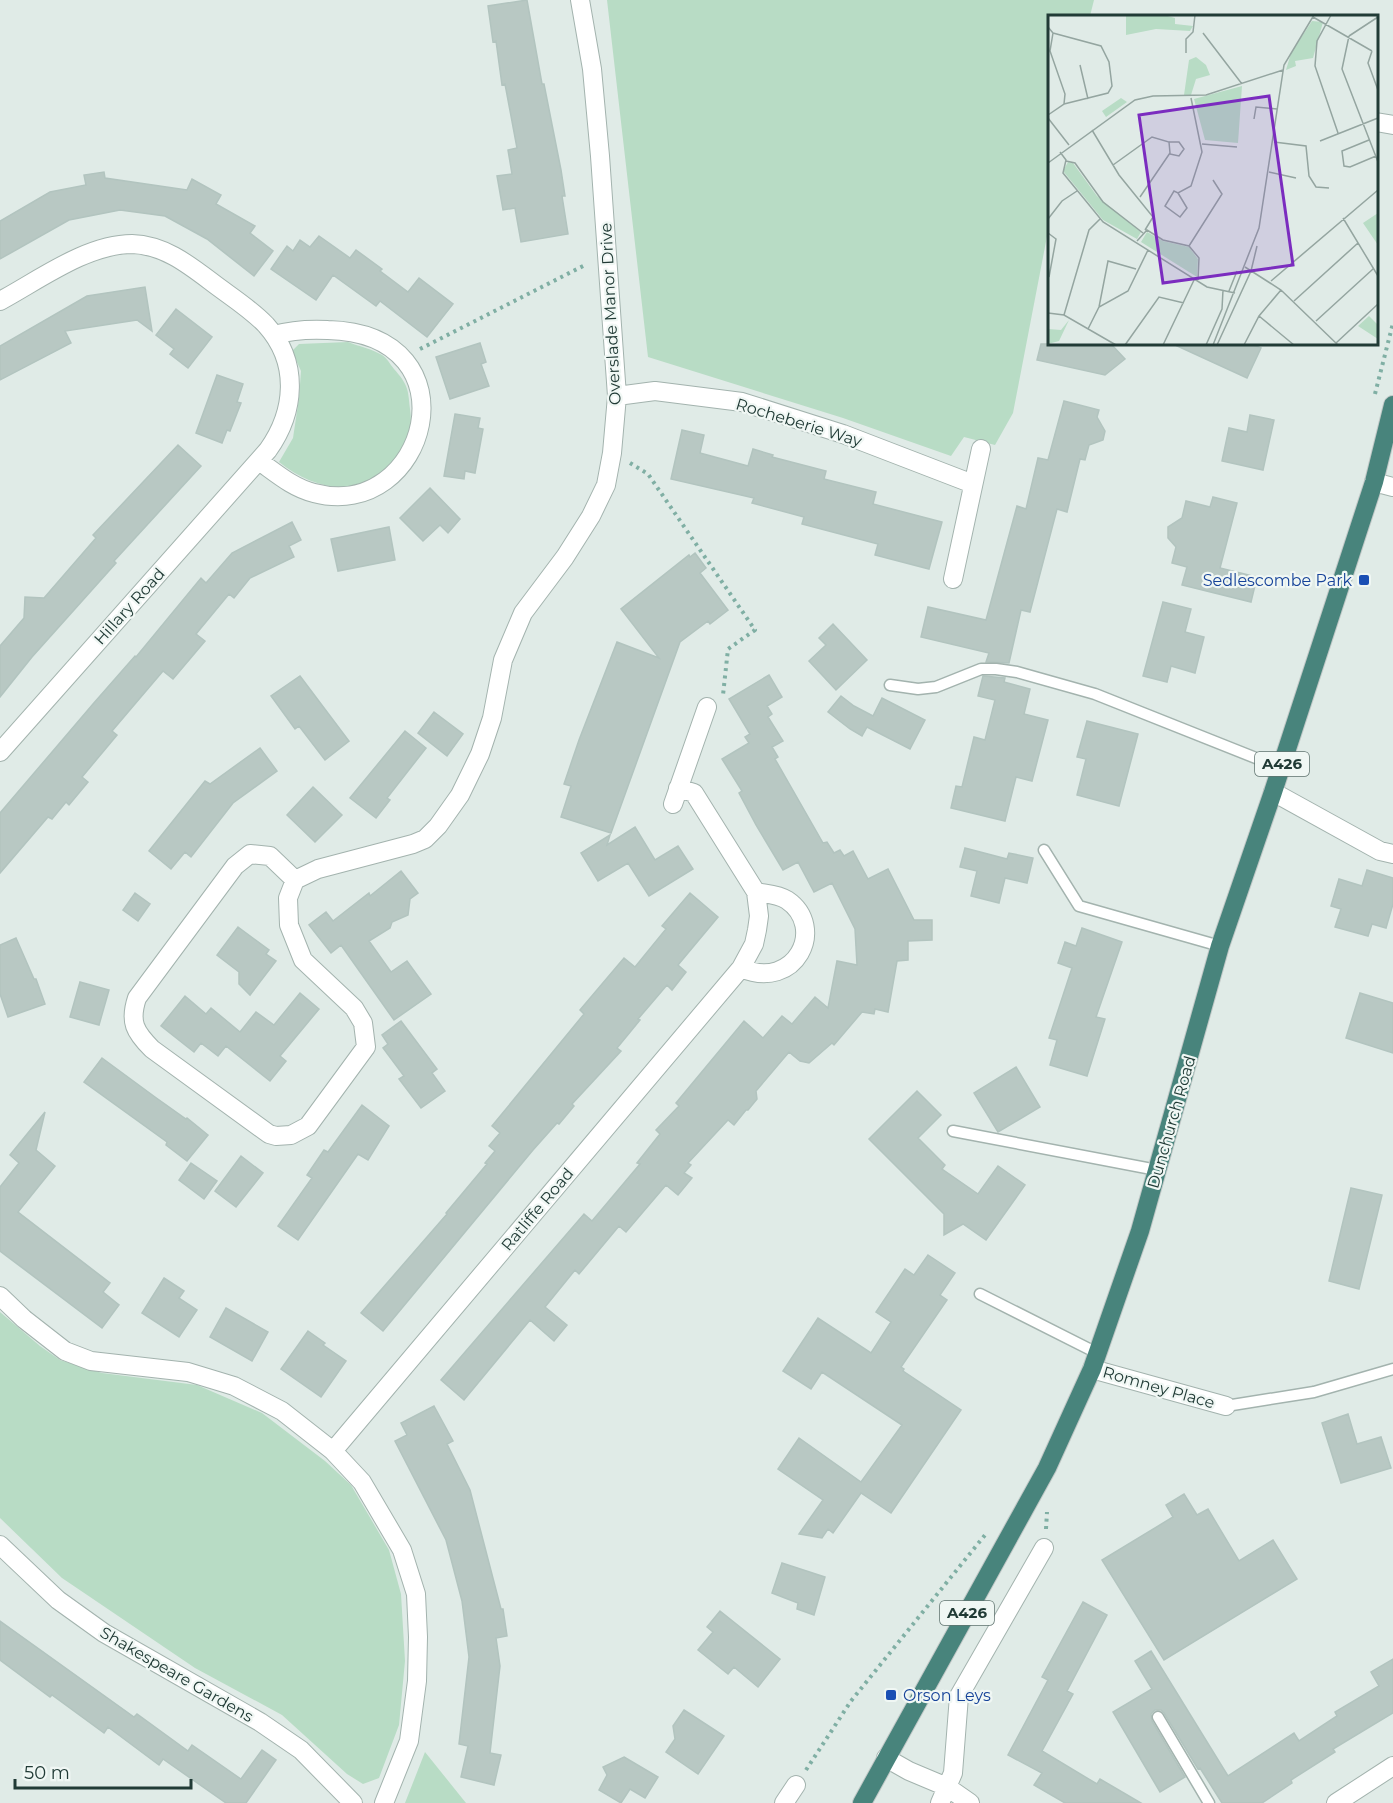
<svg xmlns="http://www.w3.org/2000/svg" width="1393" height="1803" viewBox="0 0 1393 1803" font-family="Montserrat,sans-serif">
<rect width="100%" height="100%" fill="#e0ebe7"/>
<!-- green -->
<path fill="#b8dcc5" d="M607,0H1094L1090,16H1050L1049,226L1013,413L995,445L964,437L951,456L843,418L648,357Z
M348,342C358,346 372,349 382,355C387,358 390,364 394,369C408,385 408,388 410,409C413,429 408,445 396,460C365,501 315,491 279,462L293,438L299,398L301,371L292,351L299,344Z
M0,1312L40,1346L60,1360L102,1373L197,1385L262,1413L325,1461L351,1485L389,1550L401,1594L405,1661L399,1725L379,1778L363,1784L347,1774L282,1715L195,1668L62,1578L0,1518Z
M425,1752L466,1803H405Z"/>
<!-- building -->
<path fill="#b8c8c3" stroke="#b2c4bf" stroke-width="1.5" d="M527,0L542,84H544L561,170L565,196H562L568,234L521,242L515,208L503,210L497,176L512,174L508,150L517,148L505,84L502,85L496,41L493,42L488,6Z
M104,172L105,178L187,190L192,179L221,195L216,204L255,226L250,233L273,251L254,276L207,239L165,216L120,210L69,220L0,259V221L50,192L86,185L84,175Z
M319,236L350,258L356,250L382,269L380,271L408,292L419,278L453,304L427,337L380,301L376,306L333,275L316,300L271,269L287,246L293,251L300,240L310,247Z
M145,287L152,331L137,320L65,331L71,343L0,380V346L87,296Z
M176,309L212,337L188,368L170,354L174,349L156,335Z
M480,343L486,362L481,364L489,386L450,399L436,357Z
M1041,344H1111L1125,359L1105,375L1037,360Z
M1173,344H1251L1261,348L1247,378Z
M217,375L243,384L237,402L241,403L230,431L227,430L222,443L196,433Z
M1064,401L1099,410L1097,417L1105,431L1103,440L1089,445L1085,460L1080,459L1067,512L1057,509L1030,612L1021,610L1009,663L986,662L989,653L921,637L928,607L986,620L1017,506L1026,509L1038,458L1048,460Z
M455,414L480,418L478,428L483,429L475,473L465,471L464,479L444,476Z
M1250,415L1274,420L1263,470L1222,461L1229,428L1247,432Z
M682,430L704,435L700,453L748,466L753,449L773,455L772,457L826,471L824,479L876,492L873,504L942,522L929,569L875,555L878,544L802,524L804,517L752,503L754,498L671,479Z
M178,445L201,466L114,561L116,563L32,657L0,697V646L24,618L25,597L44,598L96,538L93,535Z
M430,488L460,519L448,533L440,525L423,541L400,518Z
M1213,497L1237,503L1220,568L1257,577L1251,602L1182,585L1187,567L1172,563L1176,547L1168,538V527L1182,518L1186,501L1210,507Z
M292,522L301,540L289,546L294,557L250,578L234,598L229,594L196,634L205,641L173,679L163,671L112,731L117,735L82,777L88,782L69,805L66,802L52,819L48,817L0,873V813L93,704L135,656L136,657L201,578L206,583L232,553Z
M389,527L395,560L338,571L331,539Z
M695,553L706,568L700,573L728,610L710,624L708,621L680,642L611,833L561,817L571,786L564,784L579,740L617,642L659,658L621,609L689,555L690,557Z
M1163,602L1191,609L1185,632L1204,637L1195,673L1171,666L1167,682L1143,676Z
M833,624L867,660L836,690L809,661L826,645L819,638Z
M769,675L782,697L767,706L772,714L768,717L783,741L772,747L778,757L775,759L823,843L827,842L834,853L840,850L844,856L853,851L868,879L888,869L914,920H932V940L908,941V960L897,961L888,1012L875,1009L874,1014L862,1012L834,1045L832,1043L809,1063L800,1061L789,1052L756,1091L757,1099L748,1110H746L734,1125L728,1120L688,1163L691,1165L684,1173L692,1178L678,1195L666,1185L626,1232L619,1226L579,1274L575,1270L545,1307L567,1325L554,1341L530,1320L464,1400L441,1380L584,1214L592,1221L640,1164L637,1163L660,1134L656,1130L679,1106L676,1103L744,1021L763,1038L782,1016L792,1024L815,997L828,1008L837,961L857,965L855,929L832,883L814,892L798,862L783,870L756,825L739,793L742,791L722,759L749,743L745,737L750,734L729,699Z
M300,676L349,741L325,760L299,726L295,729L271,696Z
M983,676L1005,678L1004,682L1030,689L1024,714L1048,720L1032,781L1016,777L1005,821L951,808L956,786L962,787L974,737L985,740L995,700L978,696Z
M841,696L854,706L873,716L882,698L925,720L910,749L867,727L862,736L850,729L828,712Z
M434,712L463,734L447,756L418,733Z
M1087,721L1138,734L1119,806L1077,795L1086,759L1077,757Z
M405,731L426,748L387,798L390,800L376,818L350,798Z
M260,748L277,771L233,803L191,857L185,852L171,869L149,851L205,781L210,784Z
M313,787L342,815L315,842L287,815Z
M635,827L655,860L678,846L693,869L649,896L628,863L598,881L581,853L610,835L607,845Z
M965,848L1007,859L1009,853L1033,858L1027,883L1005,878L999,903L971,896L977,871L960,867Z
M1367,870L1393,878V904L1386,928L1372,924L1368,936L1335,927L1341,909L1331,906L1339,879L1362,886Z
M401,871L418,893L410,899L408,915L392,922L390,928L369,941L391,972L407,961L431,994L394,1020L341,945L331,953L309,925L326,912L333,921L369,893L370,896Z
M135,893L150,904L138,921L123,910Z
M690,893L718,917L678,965L686,972L672,990L667,985L638,1019L640,1020L617,1048L621,1051L572,1104L574,1106L559,1124L557,1123L533,1150L383,1331L361,1313L447,1214L446,1213L487,1164L485,1163L495,1151L489,1146L500,1133L492,1126L584,1014L580,1010L624,958L635,967L666,929L662,926Z
M238,927L269,950L266,954L276,961L250,995L239,984V972L217,955Z
M1082,928L1122,942L1096,1017L1105,1019L1087,1076L1050,1065L1057,1040L1049,1038L1072,968L1058,963L1065,942L1076,946Z
M16,938L34,979H36L45,1004L8,1017L0,994V945Z
M80,982L109,990L99,1025L70,1017Z
M300,993L319,1009L280,1056L286,1061L270,1081L226,1046L218,1056L201,1043L194,1052L161,1026L185,996L206,1014L211,1008L240,1032L256,1012L274,1025Z
M1360,993L1393,1003V1053L1346,1038Z
M401,1021L437,1069L432,1073L445,1091L421,1108L399,1079L404,1076L383,1048L388,1044L382,1035Z
M102,1058L155,1097L186,1119L187,1118L208,1135L187,1161L166,1145L167,1142L84,1082Z
M1016,1067L1040,1107L998,1132L974,1093Z
M917,1091L941,1115L918,1138L945,1165L942,1169L978,1194L998,1166L1025,1185L986,1240L963,1224L944,1235V1214L869,1139Z
M362,1105L389,1126L368,1160L358,1154L298,1240L278,1226L312,1178L307,1175L324,1150L328,1152Z
M45,1112L36,1150L55,1166L18,1212L110,1283L103,1292L119,1305L102,1328L0,1251V1187L19,1163L10,1155Z
M241,1156L263,1173L236,1207L215,1191Z
M191,1163L217,1181L204,1199L179,1180Z
M1351,1188L1382,1195L1359,1289L1329,1281Z
M928,1255L955,1273L940,1295L947,1300L901,1367L904,1369L903,1371L961,1410L891,1513L861,1493L833,1533L828,1529L822,1538L799,1534L823,1500L778,1469L799,1438L861,1482L902,1425L822,1372L811,1389L783,1371L818,1318L871,1353L891,1322L876,1312L905,1269L914,1275Z
M164,1278L184,1291L179,1298L197,1310L179,1337L142,1313Z
M226,1308L268,1332L252,1361L210,1337Z
M308,1331L325,1343L323,1345L346,1361L321,1397L281,1369Z
M434,1406L453,1441L447,1444L470,1490L501,1609H503L507,1636L496,1638L500,1666L490,1753L501,1755L494,1785L461,1777L468,1746L459,1744L469,1657L462,1601L446,1540L395,1441L407,1435L401,1423Z
M1348,1414L1357,1444L1381,1437L1391,1468L1341,1483L1322,1423Z
M1184,1494L1197,1515L1208,1509L1239,1561L1273,1540L1297,1579L1164,1660L1102,1560L1173,1517L1166,1505Z
M782,1563L825,1577L814,1615L797,1609L798,1603L772,1593Z
M1083,1602L1107,1615L1067,1691L1073,1694L1042,1751L1097,1784L1100,1779L1141,1803H1065L1034,1785L1042,1773L1008,1755L1048,1680L1042,1677Z
M720,1611L780,1659L758,1687L734,1667L728,1674L698,1650L713,1632L707,1627Z
M0,1621L134,1717L137,1714L188,1751L192,1745L241,1779L262,1750L276,1760L246,1803H226L163,1759L159,1765L108,1727L104,1733L52,1695L50,1697L0,1660Z
M1151,1651L1228,1776L1294,1733L1299,1741L1337,1716L1335,1712L1379,1686L1371,1672L1393,1659V1713L1333,1749L1335,1752L1291,1780L1292,1783L1262,1803H1222L1200,1768L1198,1769L1164,1713L1161,1710H1155L1151,1714L1152,1721L1185,1777L1160,1792L1113,1712L1152,1689L1135,1661Z
M684,1710L724,1736L698,1774L666,1752L675,1739L673,1726Z
M624,1757L658,1777L645,1798L630,1789L621,1803L599,1790L607,1775L603,1767Z"/>
<g fill="none" stroke-linecap="round" stroke-linejoin="round">
<defs>
<path id="service" d="M890,685L918,689L936,687L981,669H996L1017,672L1095,694L1281,768
M1044,850L1079,906L1220,946
M953,1131L1157,1170
M980,1294L1097,1353
M1226,1406L1314,1392L1393,1369
M1158,1717L1209,1803"/>
<path id="minor" d="M1376,122L1393,125
M0,301C39,280 87,244 132,244C164,245 188,264 213,283C230,296 251,309 266,325C300,363 295,412 268,450L0,752
M617,396L655,391L742,402L843,434L973,484
M259,461C276,473 293,488 314,493C427,523 479,334 328,330C309,329 292,330 274,335
M1374,482L1393,487
M953,579L981,449
M1273,792L1380,851L1393,854
M673,804L707,707
M295,880L270,856L250,854L235,866L137,998C129,1022 135,1032 152,1049L269,1134L276,1136L291,1135L308,1126L366,1047L363,1023L354,1008L303,960L289,925L288,898L295,880L318,869L413,844L425,839L438,826L460,795L480,754L492,718L503,660L523,613L565,557L591,516L606,485L612,453L617,396L600,156L592,69L580,0
M741,968C796,992 827,927 787,900C778,894 766,894 756,892
M0,1296L24,1319L65,1351L91,1361L188,1372L234,1386L282,1411L333,1451L362,1482L402,1550L416,1594L418,1637L417,1681L409,1741L384,1803
M1092,1369L1226,1406
M333,1451L741,968L754,944L757,930L759,916L756,892L694,793L678,788
M0,1545L58,1600L104,1633L260,1722L301,1750L353,1803
M886,1758L909,1771L947,1787L970,1803
M784,1803L796,1785
M940,1803L953,1773L959,1696L1044,1548
M1336,1803L1393,1766"/>
<path id="trunk" d="M862,1803L1047,1468L1092,1369L1140,1231L1220,946L1273,792L1374,482L1393,405"/>
</defs>
<!-- service casing -->
<use href="#service" stroke="#a3b3ae" stroke-width="13"/>
<!-- minor casing -->
<use href="#minor" stroke="#a3b3ae" stroke-width="20"/>
<!-- trunk casing -->
<use href="#trunk" stroke="#c1c8c7" stroke-width="20"/>
<!-- path -->
<path stroke="#80afa4" stroke-width="4" stroke-dasharray="3 4.5" stroke-linecap="butt" d="M420,349L587,264
M1375,394L1393,323
M630,463L648,474L755,630L728,649L723,695
M1046,1529L1047,1512
M806,1770L851,1701L985,1535"/>
<!-- service -->
<use href="#service" stroke="#fff" stroke-width="10"/>
<!-- minor -->
<use href="#minor" stroke="#fff" stroke-width="18"/>
<!-- trunk -->
<use href="#trunk" stroke="#48847c" stroke-width="18"/>
</g>
<!-- markers -->
<g fill="#1a4fb4" stroke="#f0f7f4" stroke-width="2">
<rect x="1358" y="574" width="12" height="12" rx="3"/>
<rect x="885" y="1689" width="12" height="12" rx="3"/>
</g>
<g text-anchor="middle" stroke-width="4.5" stroke-linejoin="round" paint-order="stroke">
<!-- shield labels -->
<g fill="#f0f7f4" stroke="#5f736f" stroke-width="1.5">
<rect x="1255" y="752" width="54" height="24" rx="4.5"/>
<rect x="940" y="1601" width="54" height="24" rx="4.5"/>
</g>
<g font-size="15" font-weight="bold" fill="#213b36">
<text x="1282" y="769">A426</text>
<text x="967" y="1618">A426</text>
</g>
<!-- street labels -->
<g font-size="16" fill="#213b36" stroke="#f0f7f4">
<text transform="translate(610 314) rotate(-93)" y="6">Overslade Manor Drive</text>
<text transform="translate(799 422) rotate(17)" y="6">Rocheberie Way</text>
<text transform="translate(129 606) rotate(-48)" y="6">Hillary Road</text>
<text transform="translate(1171 1122) rotate(-74)" y="6">Dunchurch Road</text>
<text transform="translate(537 1209) rotate(-50)" y="6">Ratliffe Road</text>
<text transform="translate(1159 1387) rotate(16)" y="6">Romney Place</text>
<text transform="translate(177 1674) rotate(30)" y="6">Shakespeare Gardens</text>
</g>
<!-- transit labels -->
<g font-size="16" fill="#164399" stroke="#f0f7f4" text-anchor="end">
<text x="1352" y="586">Sedlescombe Park</text>
<text x="903" y="1701" text-anchor="start">Orson Leys</text>
</g>
</g>
<!-- overview -->
<g transform="translate(1048 15)">
<rect width="330" height="330" fill="#e0ebe7"/>
<path d="M78,0H116L127,3V9L145,11L142,16L108,14L78,20ZM264,6L275,7L265,43L247,46L248,51L238,55L243,38ZM148,42L158,50L162,60L148,64L143,80H136L141,45ZM194,71L190,128L157,125L146,84ZM73,83L79,87L58,102L54,96ZM20,147L25,148L49,181L93,217L89,224L55,205L15,156ZM330,198V230L315,208ZM99,217L115,226L141,232L150,244L149,262L93,227ZM321,301L329,309L330,324L310,311ZM21,305L11,326L0,329V314L13,315Z" fill="#b8dcc5"/>
<path fill="none" stroke="#94a5a0" stroke-width="1.5" d="M283,0L269,26L267,51L290,118M265,2L324,36M0,12L5,18L2,36L17,79L16,89L0,100M5,18L53,31L61,47L64,71L60,78L16,89M155,18L194,69M301,21L294,54L330,147M301,21L330,2M324,36L320,48L330,75M138,38V24L145,17L147,0M32,50L40,84M0,103L21,130M206,104L208,92L229,94M44,115L71,160L105,202L97,215M321,125L294,136L296,151L302,152L328,141M272,126L330,103M121,127H131L136,134L131,141L122,139M226,127L258,131L261,161L268,172L281,173M154,129L189,132M12,137L18,145L15,158L55,207L159,272L187,278M18,146L27,148L55,187L95,218M0,148L87,85L105,81L158,80L235,55M65,150L104,122L121,127L122,138L92,182M221,157L248,163M130,178L139,193L132,202L117,191L126,176L130,178L143,171L154,137L143,83M295,203L330,261M0,204L14,186L29,176M0,218L8,224L1,262M89,226L99,215L115,225L141,231L151,243L150,265M141,231L174,179L165,165M197,252L233,275L290,330M223,266L330,175M181,276L189,256M246,286L310,228M51,292L60,246L88,254M0,298L16,300L68,330M16,300L41,215L52,204M211,301L246,330M268,306L325,254M40,314L51,292L80,276L100,235M288,328L330,289M77,330L111,282L136,288M115,330L147,263M158,330L174,294L175,275M165,330L211,213L236,50L266,0M169,330L203,256L209,231M196,330L211,301L233,275"/>
<path fill="#7b2cbf" fill-opacity="0.15" stroke="#7b2cbf" stroke-width="3" d="M221,81L245,250L115,268L91,100Z"/>
<rect width="330" height="330" fill="none" stroke="#213b36" stroke-width="3"/>
</g>
<!-- scale -->
<path d="M15 1779v9h176v-9" fill="none" stroke="#213b36" stroke-width="3"/>
<text x="24" y="1779" font-size="18" fill="#213b36" stroke="#f0f7f4" stroke-width="4.5" paint-order="stroke">50 m</text>
</svg>
